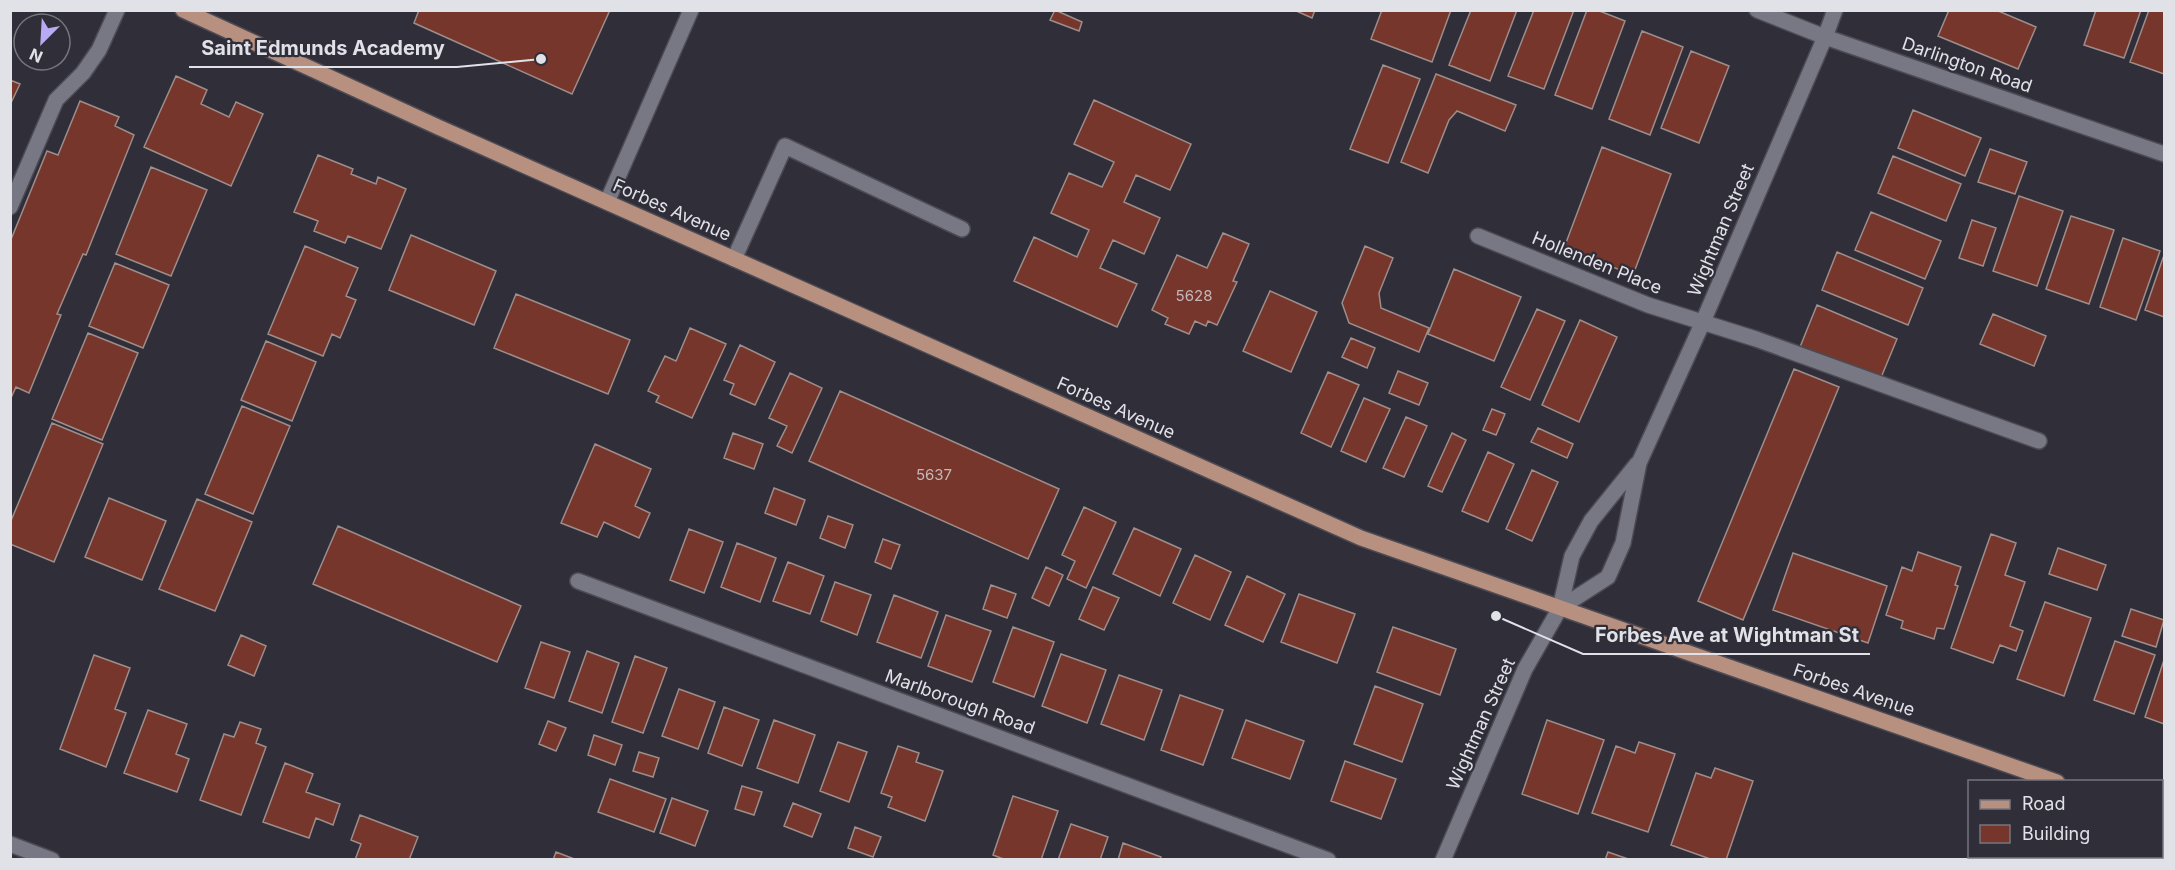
<svg xmlns="http://www.w3.org/2000/svg" width="2175" height="870" viewBox="0 0 2175 870" font-family="Inter,sans-serif">
<rect width="100%" height="100%" fill="#2f2e39"/>
<!-- building -->
<path fill="#76362c" stroke="#9d8d8b" stroke-width="1.5" d="M419,10H610L572,94L414,23Z
M1055,10L1082,22L1079,31L1050,20Z
M1294,10H1315L1312,18Z
M1382,10H1451L1432,62L1371,39Z
M1471,10H1517L1490,81L1449,65Z
M1534,10H1574L1544,89L1508,76Z
M1587,10H1597L1625,21L1592,109L1555,95Z
M1949,10H1996L2036,27L2018,69L1938,36Z
M2096,10H2141L2124,58L2084,45Z
M2149,10H2164V74L2130,62Z
M1642,31L1683,47L1650,135L1609,119Z
M1691,51L1729,66L1699,143L1661,128Z
M1383,65L1420,79L1388,163L1350,149Z
M1436,74L1516,105L1505,131L1457,111L1449,120L1428,173L1401,162Z
M176,76L207,90L201,104L229,117L236,102L263,114L231,186L144,147Z
M10,80L20,84L10,105Z
M1094,100L1191,144L1170,190L1136,175L1124,202L1160,218L1144,254L1113,240L1100,268L1137,284L1117,327L1014,281L1034,237L1077,257L1089,230L1051,213L1069,173L1102,187L1114,162L1074,144Z
M80,101L119,117L115,126L134,135L86,255L83,254L57,314L61,315L29,393L16,387L10,400V242L47,151L58,155Z
M1913,110L1981,138L1965,176L1898,148Z
M1602,147L1671,174L1633,275L1564,248Z
M1990,149L2027,162L2015,194L1978,182Z
M318,155L353,169L351,174L376,184L378,177L406,189L381,249L348,236L345,243L314,231L318,221L294,212Z
M1893,156L1961,184L1946,221L1878,193Z
M151,167L207,190L171,276L116,254Z
M2019,196L2063,211L2037,286L1993,271Z
M1871,212L1941,241L1925,279L1855,250Z
M2071,216L2114,230L2089,304L2046,289Z
M1972,220L1996,228L1983,266L1959,258Z
M1223,233L1249,244L1233,281L1237,282L1217,325L1208,321L1206,326L1195,321L1189,334L1165,324L1168,318L1152,310L1177,255L1207,268Z
M411,235L496,271L474,325L389,290Z
M2123,238L2160,251L2136,320L2100,307Z
M305,246L358,268L346,296L356,300L340,338L332,334L323,356L268,334Z
M1365,246L1393,258L1379,293L1381,308L1429,328L1419,352L1349,323L1342,303Z
M1837,252L1923,288L1908,325L1822,290Z
M2163,258L2164,259V317L2145,310Z
M115,263L169,285L143,348L89,326Z
M1454,269L1521,297L1494,361L1428,334Z
M1270,291L1317,312L1291,372L1243,351Z
M516,294L630,340L608,394L494,348Z
M1817,305L1897,339L1880,380L1800,347Z
M1537,309L1565,321L1530,400L1501,387Z
M1993,314L2046,336L2034,366L1980,344Z
M1580,320L1617,337L1579,422L1542,405Z
M690,328L726,344L692,418L656,402L659,396L648,391L665,356L676,361Z
M88,333L138,353L102,440L52,419Z
M1351,338L1375,348L1367,368L1342,357Z
M266,341L316,362L292,421L241,400Z
M740,345L775,362L755,405L730,394L734,384L724,380Z
M1794,369L1839,387L1743,620L1698,601Z
M1398,371L1428,383L1419,405L1389,393Z
M1328,372L1359,385L1331,447L1301,433Z
M790,373L822,388L792,453L777,446L787,426L769,418Z
M840,391L1059,489L1028,559L809,461Z
M1364,398L1390,409L1366,462L1341,451Z
M242,406L290,426L253,514L205,494Z
M1492,409L1505,414L1496,435L1483,430Z
M1406,417L1427,426L1404,477L1383,468Z
M52,423L103,444L54,562L10,544V523Z
M1538,428L1573,444L1567,458L1531,442Z
M733,433L763,444L754,469L724,458Z
M1452,433L1466,440L1442,492L1428,486Z
M595,444L651,469L635,506L650,513L639,538L604,522L597,537L561,523Z
M1488,452L1514,464L1488,522L1462,511Z
M1532,470L1558,482L1532,541L1506,529Z
M774,488L805,500L796,525L765,513Z
M109,498L166,521L142,580L85,557Z
M197,499L252,522L215,611L159,589Z
M1084,507L1116,522L1086,588L1067,579L1075,561L1062,555Z
M828,516L853,525L845,548L820,538Z
M338,526L521,606L497,662L313,584Z
M1134,528L1181,549L1160,596L1113,574Z
M689,529L723,542L704,593L670,580Z
M1991,534L2016,543L2005,575L2025,582L2010,626L2023,631L2016,651L2000,645L1993,663L1951,648Z
M883,539L900,545L891,569L875,562Z
M737,543L776,558L760,602L721,587Z
M2058,548L2106,565L2097,590L2049,574Z
M1918,552L1961,567L1955,585L1958,586L1944,629L1937,628L1934,639L1901,628L1903,621L1886,615L1902,567L1912,571Z
M1793,553L1887,586L1868,643L1773,610Z
M1195,555L1231,572L1210,620L1173,603Z
M788,562L824,576L810,614L773,601Z
M1046,567L1063,575L1049,606L1032,598Z
M1247,576L1285,594L1263,642L1225,625Z
M835,582L871,595L857,635L821,621Z
M991,585L1016,594L1007,618L983,609Z
M1093,587L1119,598L1104,630L1079,619Z
M1299,594L1355,614L1337,663L1281,642Z
M894,595L938,612L921,658L877,642Z
M2045,602L2091,618L2064,696L2017,679Z
M2131,609L2164,620L2156,647L2122,636Z
M946,615L991,631L972,682L928,666Z
M1013,627L1054,642L1034,697L993,682Z
M1393,627L1456,649L1440,695L1377,672Z
M241,635L266,646L254,676L228,665Z
M2115,641L2155,655L2134,714L2094,700Z
M541,642L570,652L554,698L525,688Z
M587,651L619,663L602,713L569,701Z
M1061,654L1106,670L1087,723L1042,706Z
M94,655L130,668L115,709L126,713L106,767L60,749Z
M635,656L667,668L643,733L612,722Z
M2164,660V724L2145,717Z
M1119,675L1162,690L1144,740L1101,724Z
M1375,686L1423,704L1402,762L1354,744Z
M679,689L715,702L698,749L662,736Z
M1180,695L1223,710L1203,765L1161,750Z
M724,707L759,720L742,766L708,753Z
M148,710L187,724L176,754L189,759L177,792L124,773Z
M774,720L815,735L798,783L757,768Z
M1246,720L1304,741L1290,779L1232,758Z
M1547,720L1604,740L1578,814L1522,794Z
M548,721L566,728L556,751L539,744Z
M240,722L261,729L256,743L266,747L241,815L200,800L224,734L234,737Z
M594,735L622,745L615,765L588,755Z
M838,742L867,752L849,802L820,791Z
M1639,742L1675,754L1648,832L1592,813L1616,746L1635,753Z
M898,746L919,753L916,762L943,771L925,821L888,807L892,797L881,793Z
M639,752L659,758L653,777L633,771Z
M1345,761L1396,779L1381,819L1331,801Z
M285,763L313,774L306,792L340,804L333,825L316,818L309,838L263,822Z
M1715,768L1753,781L1726,860H1713L1671,845L1696,773L1711,778Z
M610,779L666,799L654,832L598,812Z
M742,786L762,792L754,815L735,809Z
M1013,796L1058,811L1041,860H1006L993,855Z
M672,798L708,811L695,846L660,833Z
M793,803L821,814L812,837L784,826Z
M360,815L418,837L409,860H355L361,844L351,840Z
M1071,824L1108,837L1100,860H1058Z
M855,827L881,837L873,857L848,848Z
M1123,843L1161,857L1160,860H1118Z
M556,852L577,860H553Z
M1608,852L1631,860H1605Z"/>
<g fill="none" stroke-linecap="round" stroke-linejoin="round">
<defs>
<path id="lane" d="M607,202L691,10
M10,207L56,100L83,73L99,50L117,10
M1478,236L1648,305L1756,339L2039,441
M734,259L785,146L962,229"/>
<path id="street" d="M1757,10L1825,37L2164,154
M578,581L1328,860
M1560,608L1608,577L1623,543L1639,463L1702,324L1825,37L1835,10
M10,844L52,860
M1443,860L1525,669L1560,608L1572,556L1591,521L1637,464"/>
<path id="primary" d="M183,10L438,127L1361,538L2057,782
M2162,818L2164,819"/>
</defs>
<!-- lane casing -->
<use href="#lane" stroke="#4c4b54" stroke-width="18"/>
<!-- street casing -->
<use href="#street" stroke="#4c4b54" stroke-width="18"/>
<!-- primary casing -->
<use href="#primary" stroke="#4c4b54" stroke-width="18"/>
<!-- lane -->
<use href="#lane" stroke="#787784" stroke-width="15"/>
<!-- street -->
<use href="#street" stroke="#787784" stroke-width="15"/>
<!-- primary -->
<use href="#primary" stroke="#b8907f" stroke-width="15"/>
</g>
<g text-anchor="middle" stroke-width="4.5" stroke-linejoin="round" paint-order="stroke">
<!-- number labels -->
<g font-size="15" fill="#c6b6b9">
<text x="1194" y="301">5628</text>
<text x="934" y="480">5637</text>
</g>
<!-- street labels -->
<g font-size="18" fill="#e1e1e8" stroke="#2f2e39">
<text transform="translate(1967 65) rotate(19)" y="6">Darlington Road</text>
<text transform="translate(672 210) rotate(24)" y="6">Forbes Avenue</text>
<text transform="translate(1721 230) rotate(-67)" y="6">Wightman Street</text>
<text transform="translate(1597 263) rotate(22)" y="6">Hollenden Place</text>
<text transform="translate(1116 408) rotate(24)" y="6">Forbes Avenue</text>
<text transform="translate(1854 690) rotate(19)" y="6">Forbes Avenue</text>
<text transform="translate(960 702) rotate(20)" y="6">Marlborough Road</text>
<text transform="translate(1481 724) rotate(-66)" y="6">Wightman Street</text>
</g>
</g>
<!-- callouts -->
<path fill="none" stroke="#e1e1e8" stroke-width="2" d="M541 59L457 67H189M1496 616L1583 654H1870"/>
<g fill="#e1e1e8" stroke="#2f2e39" stroke-width="2">
<circle cx="541" cy="59" r="6"/>
<circle cx="1496" cy="616" r="6"/>
</g>
<g font-size="20" text-anchor="middle" font-weight="bold" fill="#e1e1e8" stroke="#2f2e39" stroke-width="4.5" stroke-linejoin="round" paint-order="stroke">
<text x="323" y="55">Saint Edmunds Academy</text>
<text x="1727" y="642">Forbes Ave at Wightman St</text>
</g>
<!-- border -->
<rect width="2175" height="870" fill="none" stroke="#e1e1e8" stroke-width="24"/>
<!-- legend -->
<rect x="1968" y="780" width="195" height="78" fill="#2f2e39" stroke="#76767f" stroke-width="1.5"/>
<rect x="1980" y="800" width="30" height="9" fill="#b8907f" stroke="#76767f" stroke-width="1.5"/>
<text x="2022" y="810" font-size="18" fill="#e1e1e8">Road</text>
<rect x="1980" y="825" width="30" height="18" fill="#76362c" stroke="#76767f" stroke-width="1.5"/>
<text x="2022" y="840" font-size="18" fill="#e1e1e8">Building</text>
<!-- north arrow -->
<g transform="translate(42 42) rotate(204)"><circle r="28" fill="#2f2e39" stroke="#76767f" stroke-width="1.5"/>
<path d="M0-4.5L10 22L0 15L-10 22Z" fill="#baaaf6"/>
<text y="-9" font-size="16" font-weight="bold" text-anchor="middle" fill="#e1e1e8">N</text>
</g>
</svg>
